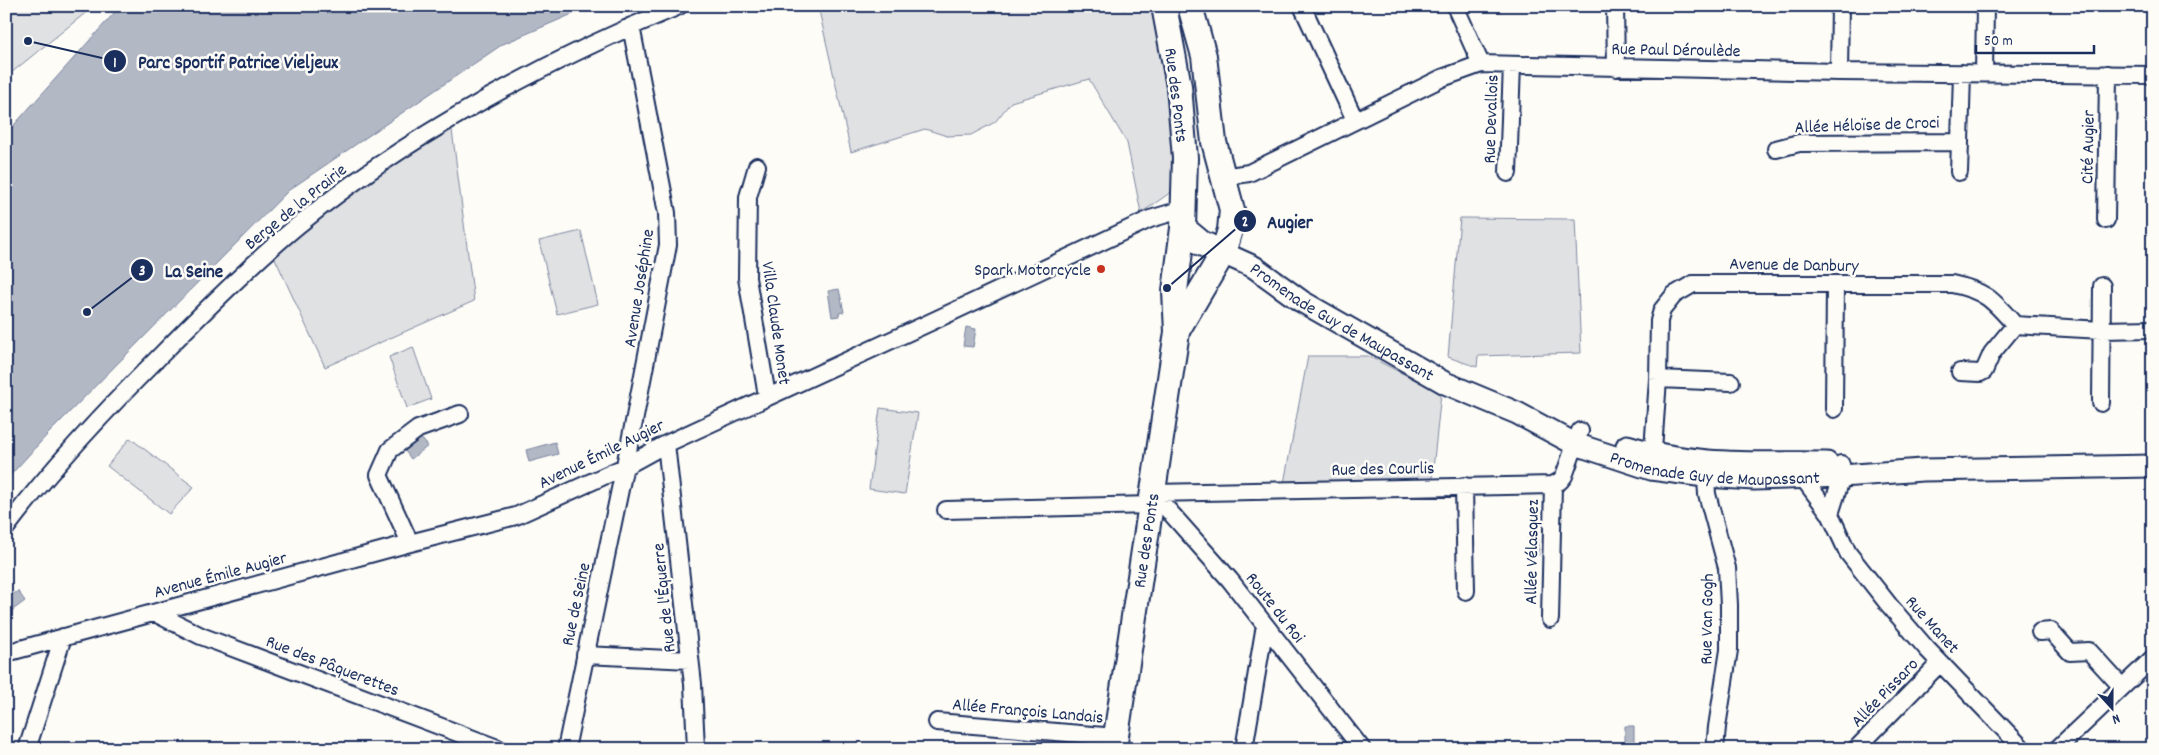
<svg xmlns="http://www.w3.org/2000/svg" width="2159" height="755" viewBox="0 0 2159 755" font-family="Dekko,sans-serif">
<rect width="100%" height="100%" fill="#fdfcf7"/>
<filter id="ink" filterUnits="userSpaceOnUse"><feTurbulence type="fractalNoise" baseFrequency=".02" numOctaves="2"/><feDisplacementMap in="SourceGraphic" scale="10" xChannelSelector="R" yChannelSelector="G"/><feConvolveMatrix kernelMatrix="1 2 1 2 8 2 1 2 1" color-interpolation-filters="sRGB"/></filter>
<g filter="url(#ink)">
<!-- green -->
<path fill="#e0e1e3" stroke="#7e88a0" d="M6,6H94L6,77Z
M818,6H1122L1123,10L1139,6H1153L1170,118L1174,190L1141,213L1127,143L1089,79L1011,102L995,122L971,135L947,136L925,129L851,152Z
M452,130L474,301L325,367L273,254L387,169Z
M1460,218L1575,219L1581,353L1478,356L1477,367L1448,357Z
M581,231L598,304L557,314L539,241Z
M413,347L431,399L407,408L389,357Z
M1308,356H1368L1441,393L1432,479L1284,483Z
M880,408L918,413L905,494L869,489Z
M130,438L194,487L169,514L107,466Z"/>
<!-- water -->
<path fill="#b3b8c5" stroke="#76819c" d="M124,6H591L503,44L289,190L47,435L6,480V134L115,12Z
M839,289L844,312L839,313V316L832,317L828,291Z
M966,327L976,329L973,347L963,346Z
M421,438L428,446L411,459L405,451Z
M555,442L558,454L529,462L526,450Z
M1537,536L1539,555L1530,556L1528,537Z
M18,591L25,601L6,615V599Z
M1625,726H1634V744L1625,743Z"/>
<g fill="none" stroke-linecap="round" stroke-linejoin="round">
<defs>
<path id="minor" d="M1302,6L1355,120
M1455,6L1481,64
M1615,6L1616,68
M1839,72L1840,6
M1984,73L1985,6
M1776,149L1799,143L1960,142L1962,73
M757,166L748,197L747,278L767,396
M1959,172L1960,142
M1508,173L1512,65
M1223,177L1249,173L1442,78L1481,64L1839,72L2153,75
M2106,220L2108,74
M1960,372L1980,373L1984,371L1992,353L2015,325
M1658,379L1731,382
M2101,403L2102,286
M1834,409L1835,285
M666,444L693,684L696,749
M1652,464L1658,379L1659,321L1662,310L1674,295L1693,284H1952C1986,291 1993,300 2015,325L2102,330L2153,329
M1705,465L1707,494L1727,568L1729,605V650L1717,727L1715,749
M1803,469V478L1830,514L1848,553L1889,605L1927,649L2023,749
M1464,486L1466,591
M1153,493L1553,485L1560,481L1564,476L1580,431
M1153,493L1230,580L1362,749
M946,510L1151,505
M1830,514L1842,476L1841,464
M6,528C52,467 105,411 159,357C203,312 249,266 297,226C411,133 544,62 679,6
M410,543L379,475L390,450L418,429L460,414
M155,613L201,636L500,749
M1550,619L1553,485
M2040,632L2051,631L2070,652L2089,651L2122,687
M6,653L410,543L516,516L624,467L666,444L933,321L1150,219L1184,209
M585,655L690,660
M937,722L1116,737
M27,749L63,637
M566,749L634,422L668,245L667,213L631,26
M1244,749L1265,625
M1856,749L1940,663
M2057,749L2153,658"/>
<g id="tertiary">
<path id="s1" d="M1223,253L1254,267L1301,301L1445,383L1517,413L1575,444L1651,469L1705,476L1754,479L1842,476L1922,470L2153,466"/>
<path d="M1627,446C1694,467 1758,462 1827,463"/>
</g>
<g id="secondary">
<path d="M1183,228L1201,243L1223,253"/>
<path d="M1177,331L1223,253L1230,230L1232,210L1214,142L1204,56L1190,6"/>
<path id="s2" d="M1114,749L1177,332L1175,291L1183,228L1185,158L1179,86L1164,6"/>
</g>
</defs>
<!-- minor casing -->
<use href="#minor" stroke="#1b2f5e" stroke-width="20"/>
<!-- tertiary casing -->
<use href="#tertiary" stroke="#1b2f5e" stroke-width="25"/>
<!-- secondary casing -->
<use href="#secondary" stroke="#1b2f5e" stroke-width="28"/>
<!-- minor -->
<use href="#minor" stroke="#fdfcf7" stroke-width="16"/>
<!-- tertiary -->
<use href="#tertiary" stroke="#fdfcf7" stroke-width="21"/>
<!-- secondary -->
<use href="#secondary" stroke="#fdfcf7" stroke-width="24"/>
</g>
</g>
<!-- markers -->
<circle fill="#c8321e" stroke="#fdfcf7" stroke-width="2" cx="1101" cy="269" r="5"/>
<g text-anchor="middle" stroke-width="5" stroke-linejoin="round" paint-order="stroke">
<!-- street labels -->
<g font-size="18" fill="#1b2f5e" stroke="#fdfcf7">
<text transform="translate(1676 49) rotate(1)" y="6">Rue Paul Déroulède</text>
<text transform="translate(1177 95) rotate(83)" y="6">Rue des Ponts</text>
<text transform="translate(1490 119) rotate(-88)" y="6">Rue Devallois</text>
<text transform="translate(1867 124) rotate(-2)" y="6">Allée Héloïse de Croci</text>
<text transform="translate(2087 147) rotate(-89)" y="6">Cité Augier</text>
<text transform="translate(295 206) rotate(-39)" y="6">Berge de la Prairie</text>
<text transform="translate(1794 264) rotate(1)" y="6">Avenue de Danbury</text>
<text transform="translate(638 288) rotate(-81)" y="6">Avenue Joséphine</text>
<text dy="6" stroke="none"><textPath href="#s1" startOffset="138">Promenade Guy de Maupassant</textPath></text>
<text transform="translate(777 323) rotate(82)" y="6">Villa Claude Monet</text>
<text transform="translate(601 453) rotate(-26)" y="6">Avenue Émile Augier</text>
<text dy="6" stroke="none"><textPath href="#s1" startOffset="545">Promenade Guy de Maupassant</textPath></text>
<text transform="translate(1383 468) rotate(-1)" y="6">Rue des Courlis</text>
<text dy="6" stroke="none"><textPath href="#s2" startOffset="211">Rue des Ponts</textPath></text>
<text transform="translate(1531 552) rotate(-89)" y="6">Allée Vélasquez</text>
<text transform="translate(220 574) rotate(-15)" y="6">Avenue Émile Augier</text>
<text transform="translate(663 598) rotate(-96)" y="6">Rue de l'Équerre</text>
<text transform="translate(575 604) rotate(-78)" y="6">Rue de Seine</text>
<text transform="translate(1276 607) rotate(52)" y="6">Route du Roi</text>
<text transform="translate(1706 619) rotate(-89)" y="6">Rue Van Gogh</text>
<text transform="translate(1933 624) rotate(48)" y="6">Rue Manet</text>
<text transform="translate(333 665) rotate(21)" y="6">Rue des Pâquerettes</text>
<text transform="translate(1884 692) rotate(-46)" y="6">Allée Pissaro</text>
<text transform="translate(1028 710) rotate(5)" y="6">Allée François Landais</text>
</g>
<!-- poi labels -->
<g font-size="18" fill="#1b2f5e" stroke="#fdfcf7" text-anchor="end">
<text x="1091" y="275">Spark Motorcycle</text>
</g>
</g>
<!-- callouts -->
<path fill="none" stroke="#1b2f5e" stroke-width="2" d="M28 41L115 61M1167 288L1245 221M87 312L142 270"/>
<g fill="#1b2f5e" stroke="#fdfcf7" stroke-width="2">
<circle cx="28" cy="41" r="5"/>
<circle cx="1167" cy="288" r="5"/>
<circle cx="87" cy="312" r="5"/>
<circle cx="115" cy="61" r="12"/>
<circle cx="1245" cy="221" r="12"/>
<circle cx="142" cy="270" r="12"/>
</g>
<g font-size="15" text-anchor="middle" font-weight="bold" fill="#fff">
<text x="115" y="67">1</text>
<text x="1245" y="226">2</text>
<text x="142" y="275">3</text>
</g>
<g font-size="19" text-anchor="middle" font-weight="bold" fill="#1b2f5e" stroke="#fdfcf7" stroke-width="5" stroke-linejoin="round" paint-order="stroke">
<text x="238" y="68">Parc Sportif Patrice Vieljeux</text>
<text x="1290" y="228">Augier</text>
<text x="194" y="277">La Seine</text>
</g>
<!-- margin -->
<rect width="2159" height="755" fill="none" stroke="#fdfcf7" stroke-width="25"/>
<rect x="12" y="12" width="2134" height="730" fill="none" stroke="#1b2f5e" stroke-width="2" filter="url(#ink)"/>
<!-- north arrow -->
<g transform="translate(2112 708) rotate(159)" stroke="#fdfcf7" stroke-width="4" paint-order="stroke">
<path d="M0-4L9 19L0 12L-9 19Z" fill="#1b2f5e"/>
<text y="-8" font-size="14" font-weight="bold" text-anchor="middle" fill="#1b2f5e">N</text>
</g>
<!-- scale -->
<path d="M1976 45v8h118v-8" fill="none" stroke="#1b2f5e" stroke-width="2.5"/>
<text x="1984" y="45" font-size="15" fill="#1b2f5e" stroke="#fdfcf7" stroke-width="4" paint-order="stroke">50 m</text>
</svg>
